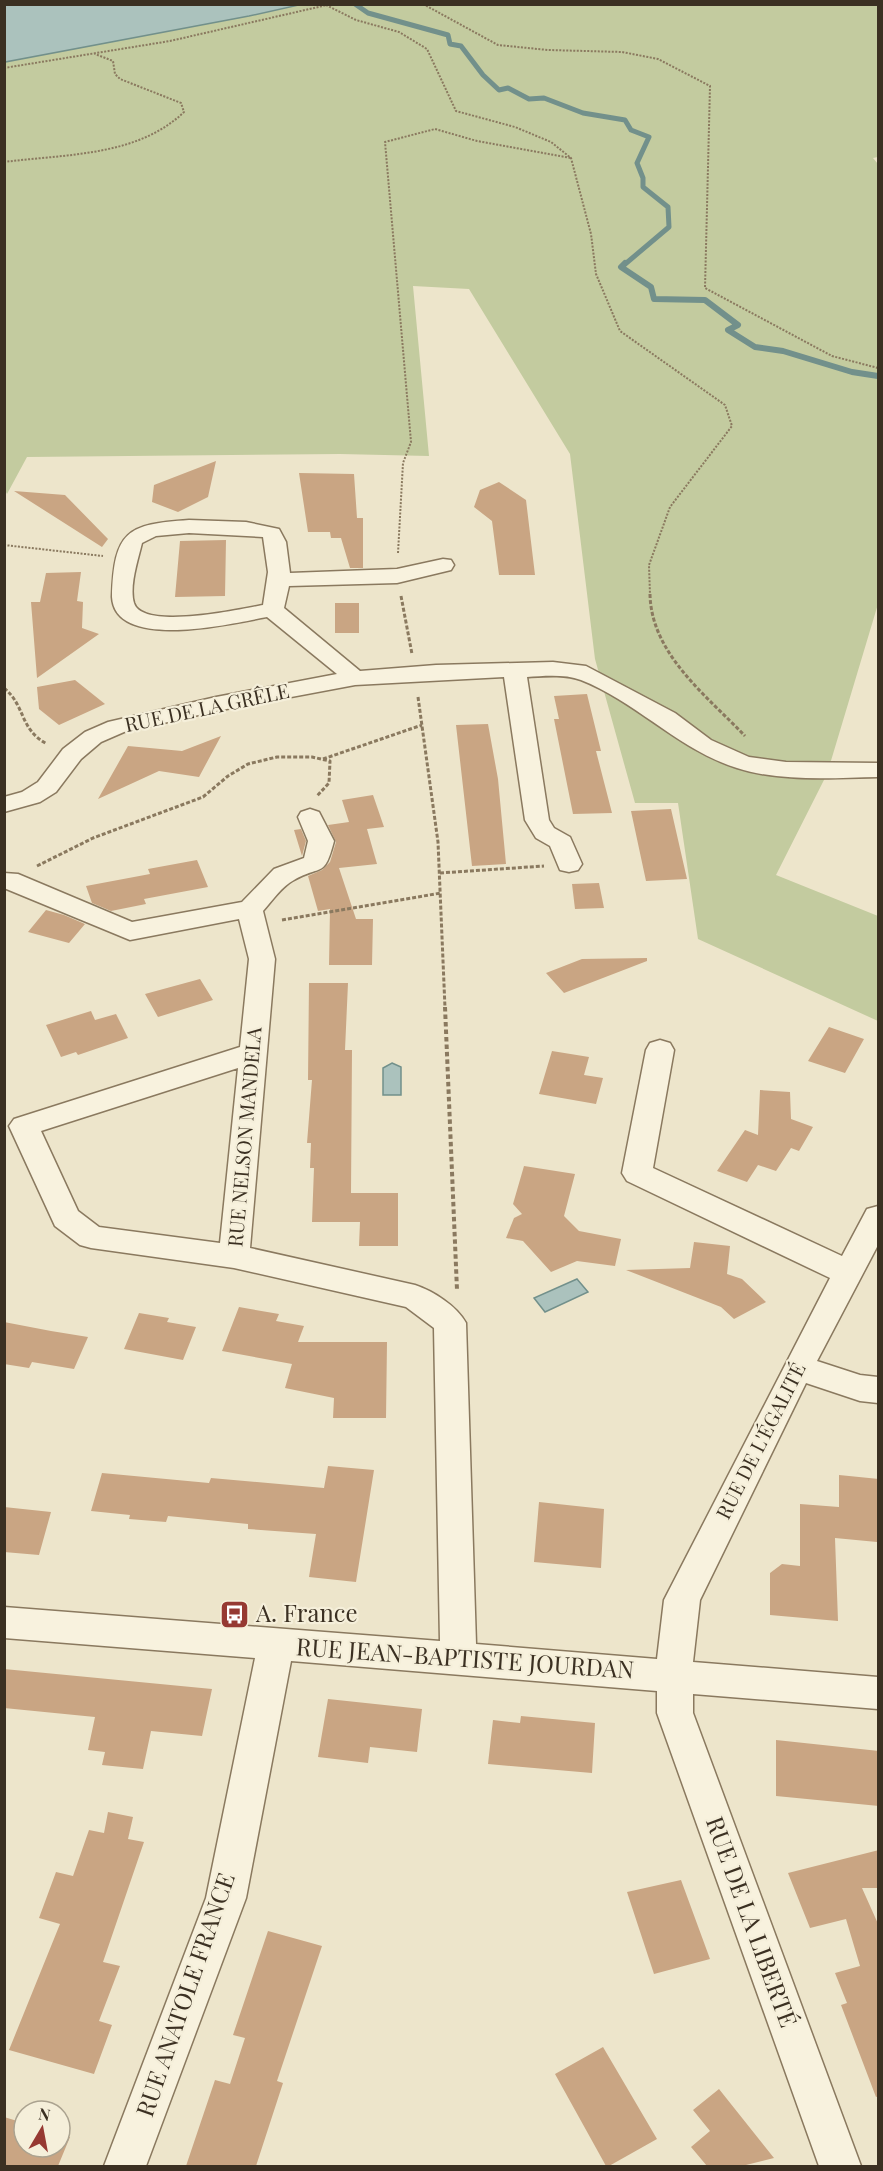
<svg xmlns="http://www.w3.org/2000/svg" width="883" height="2171" viewBox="0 0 883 2171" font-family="'Playfair Display',serif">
<rect width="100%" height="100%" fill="#ede5cb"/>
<!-- green -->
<path fill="#c3cb9f" d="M299,5H878V157L873,158L878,164V604L827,774L776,875L878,916V1021L698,939L678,803H635L595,659L570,454L469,289L413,286L429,456L340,454L27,457L7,494L4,488V62L249,16Z"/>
<!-- water -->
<path fill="#abc2bd" stroke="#72908b" stroke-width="1.5" d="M5,4H299V5L249,16L5,62Z
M392,1063L401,1067V1095H383V1068Z
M577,1279L588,1292L545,1312L534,1298Z"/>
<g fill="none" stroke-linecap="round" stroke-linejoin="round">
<!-- stream-far1 -->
<path stroke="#72908b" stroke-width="5" d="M355,4L368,13L448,35L450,44L461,46L483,75L499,90L508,88L529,99L544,98L583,113L625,120L631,130L649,137L637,163L643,178V187L668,207L669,227L624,265"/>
<!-- stream -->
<path stroke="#72908b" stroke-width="6" d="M625,263L621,267L651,287L654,299L705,300L738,325L728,330L755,347L783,351L852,372L878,376"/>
</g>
<!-- building -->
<path fill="#c9a583" d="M216,461L208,497L178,512L152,502L154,485Z
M299,473L354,474L357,518H363V568H350L341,538H331L330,532H308Z
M499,482L526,500L535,575H499L492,521L474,507L480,490Z
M14,491L65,495L108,539L102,547Z
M226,540L225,596L175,597L180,541Z
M81,572L77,601L83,602L82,628L99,634L37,678L31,602H40L46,573Z
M335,603H359V633H335Z
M75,680L105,704L59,725L39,709L37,687Z
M587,694L601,751H596L612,813L573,814L554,719H559L554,696Z
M488,724L498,779L506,864L472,866L456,725Z
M221,736L199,777L159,771L98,799L128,746L182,751Z
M373,795L384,827L367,829L377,864L339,868L356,919H373L372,965H329L330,909L318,911L308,876L322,870L330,862L336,842L328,825L349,822L342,800Z
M671,809L687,879L646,881L631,811Z
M301,829L306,841L302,856L294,830Z
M197,860L208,887L144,899L146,904L111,911L92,903L86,886L150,874L148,869Z
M599,883L604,908L575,909L572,884Z
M46,910L64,915L85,924L69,943L28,932Z
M647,958V961L564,993L546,973L582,959Z
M200,979L213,1000L158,1017L145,994Z
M309,983H348L345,1050H352L351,1193H398V1246H359L360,1222H312L314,1168H310L311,1143H307L312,1080H308Z
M91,1011L95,1020L116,1014L128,1038L78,1055L76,1052L61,1057L46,1025Z
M829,1027L864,1039L845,1073L808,1061Z
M552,1051L589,1057L584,1075L603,1078L596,1104L539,1094Z
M760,1090L790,1092L791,1119L813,1127L799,1151L791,1148L776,1171L758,1165L747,1182L717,1171L745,1130L758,1135Z
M524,1166L575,1174L564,1216L579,1231L621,1239L615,1266L577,1261L551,1272L523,1241L506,1238L514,1218L522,1214L513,1204Z
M694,1242L730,1246L727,1274L742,1279L766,1302L734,1319L721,1307L626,1270L690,1268Z
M239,1307L279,1314L276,1321L304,1326L298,1342H387L386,1418H333L334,1398L285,1388L292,1364L222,1351Z
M139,1313L169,1318L167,1322L196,1327L183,1360L124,1349Z
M4,1322L51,1331L88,1337L74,1369L32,1362L29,1368L4,1364Z
M328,1466L374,1470L356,1582L309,1577L316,1534L248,1529V1524L168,1516L166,1522L129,1519L130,1515L91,1511L102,1473L209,1483L211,1478L324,1488Z
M839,1475L879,1479L877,1542L835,1538L838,1621L770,1615V1573L782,1564L800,1566V1504L839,1507Z
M539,1502L604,1509L601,1568L534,1562Z
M4,1507L51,1512L39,1555L4,1552Z
M4,1669L212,1689L202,1736L151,1731L143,1769L102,1765L105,1752L88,1750L95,1717L4,1708Z
M328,1699L422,1709L417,1752L370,1747L368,1763L318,1757Z
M521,1716L595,1723L592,1773L488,1764L493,1720L520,1723Z
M776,1740L879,1751V1806L776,1796Z
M108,1812L133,1817L128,1839L144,1842L103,1962L120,1966L99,2021L112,2025L94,2074L9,2050L60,1924L39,1918L56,1872L73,1876L89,1830L104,1833Z
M879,1850V1888H862L879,1926V2096L876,2097L841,2005L847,2003L835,1973L860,1966L846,1919L810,1928L788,1873Z
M681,1880L710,1959L654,1974L627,1892Z
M268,1931L322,1946L277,2081L283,2083L256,2166H186L215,2080L230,2084L245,2038L233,2035Z
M603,2047L657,2139L609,2166H606L555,2074Z
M719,2089L774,2158L742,2166H707L691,2147L710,2131L693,2110Z
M4,2117L24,2123V2147H60V2134L70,2137L58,2166H4Z"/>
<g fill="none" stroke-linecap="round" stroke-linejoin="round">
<defs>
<path id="minor" d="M189,520L246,522L279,529L286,542L290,573L397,569L443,559L451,560L454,565L451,570L397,583L289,586L284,608L360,671L436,665L553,662L586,666L675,713L711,740L749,757L786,762L878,763V777C833,778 780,782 737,768C679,750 637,702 581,680C565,674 544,676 527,677L549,820L554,828L570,837L582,864L578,870L569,872L560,870L550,846L536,838L525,820L504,677L355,685L216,711L124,732L101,742L81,759L56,792L40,802L4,812V797L22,792L38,782L63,749L85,732L108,722L216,697L337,674L267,617C234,623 115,652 112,597C114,531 127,524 189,520ZM189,533L263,537L268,572L263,605C241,609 143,631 134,603C129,586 138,560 142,543L156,536Z
M310,809L319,812L334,841C324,879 322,864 294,880C282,886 272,901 263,911L275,959L250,1248L415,1285C433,1291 457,1306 466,1323L476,1644L657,1659L664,1600L830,1278L627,1181L622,1173L646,1050L650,1043L660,1040L670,1043L674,1050L653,1168L842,1256L867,1209L878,1206V1245L817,1361L860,1375L878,1377V1403L860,1401L806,1383L700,1600L693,1662L878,1677V1709L693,1694V1713L861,2166H819L657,1713V1691L291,1661L246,1898L146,2166H104L206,1898L255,1658L4,1638V1607L440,1641L434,1328L406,1307L234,1268L91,1248L80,1245L55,1226L9,1126L14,1119L240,1047L249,959L239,919L130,940L4,888V873L18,874L132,922L242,902L274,869L304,858L308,841L298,817L301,812ZM238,1068L220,1243L99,1227L78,1211L41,1131Z"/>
</defs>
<!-- minor casing -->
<use href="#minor" stroke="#8a795f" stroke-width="3"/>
<!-- path-far2 -->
<path stroke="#8a795f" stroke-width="2" stroke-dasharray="2 1.5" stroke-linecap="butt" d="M423,4L498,45L548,50L622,52L658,59L710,86L705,288L832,356L878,368
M326,5L356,20L399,32L427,49L456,111L515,127L551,142L571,158L591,234L596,274L620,331L725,405L732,426L670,507L649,565L650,595
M4,68L170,41L327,5
M4,162C65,154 137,157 184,112L181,103L120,79L115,74L113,61L95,54
M4,545L103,556
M398,553L403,463L411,442L385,142L435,129L477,141L571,158"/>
<!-- path-far1 -->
<path stroke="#8a795f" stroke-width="3" stroke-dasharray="4 2" stroke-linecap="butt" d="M650,594C651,654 707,696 745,736
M401,596L412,654
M4,688C26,706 19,729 47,744
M418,697L438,842L445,1008
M323,759L422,725
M37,866L93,838L203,797L228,776L248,764L277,757H312L330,761L329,783L317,796
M440,873L544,866
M282,920L441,893"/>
<!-- path -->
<path stroke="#8a795f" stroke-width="4" stroke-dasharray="4.5 3" stroke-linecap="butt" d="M445,1007L457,1290"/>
<!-- minor -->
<use href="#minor" fill="#f8f2de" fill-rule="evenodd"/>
</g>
<!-- icons -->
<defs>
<symbol id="bus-square" viewBox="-11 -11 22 22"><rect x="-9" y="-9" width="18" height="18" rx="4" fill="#963932" stroke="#f5efda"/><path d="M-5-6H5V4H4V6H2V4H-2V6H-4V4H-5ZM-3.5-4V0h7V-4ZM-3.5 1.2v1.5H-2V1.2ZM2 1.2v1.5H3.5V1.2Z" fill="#fff"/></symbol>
</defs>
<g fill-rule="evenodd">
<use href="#bus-square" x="218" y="1598" width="33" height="33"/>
</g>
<g text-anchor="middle" stroke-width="4.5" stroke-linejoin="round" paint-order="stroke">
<!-- street labels -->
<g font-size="20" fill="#3b3022" stroke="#f5efda">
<text transform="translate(207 708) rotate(-12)" y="7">RUE DE LA GRÊLE</text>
<text transform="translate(245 1137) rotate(-85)" y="7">RUE NELSON MANDELA</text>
<text transform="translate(761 1441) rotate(-63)" y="7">RUE DE L'ÉGALITÉ</text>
</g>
<!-- near-poi labels -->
<g font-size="24" fill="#3b3022" stroke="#f5efda" text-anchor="start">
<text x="256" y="1622">A. France</text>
</g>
<!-- near-street labels -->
<g font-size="24" fill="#3b3022" stroke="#f5efda">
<text transform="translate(465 1659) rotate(4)" y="8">RUE JEAN-BAPTISTE JOURDAN</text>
<text transform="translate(751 1922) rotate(70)" y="8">RUE DE LA LIBERTÉ</text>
<text transform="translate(186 1995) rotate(-71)" y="8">RUE ANATOLE FRANCE</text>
</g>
</g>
<!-- border -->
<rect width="883" height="2171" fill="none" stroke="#3b3022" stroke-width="12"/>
<!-- north arrow -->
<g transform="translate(42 2129) rotate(10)"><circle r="28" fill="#f5efda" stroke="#aba390" stroke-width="1.5"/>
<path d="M0-4.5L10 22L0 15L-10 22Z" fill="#963932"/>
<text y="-9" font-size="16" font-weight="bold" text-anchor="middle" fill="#3b3022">N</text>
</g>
</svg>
